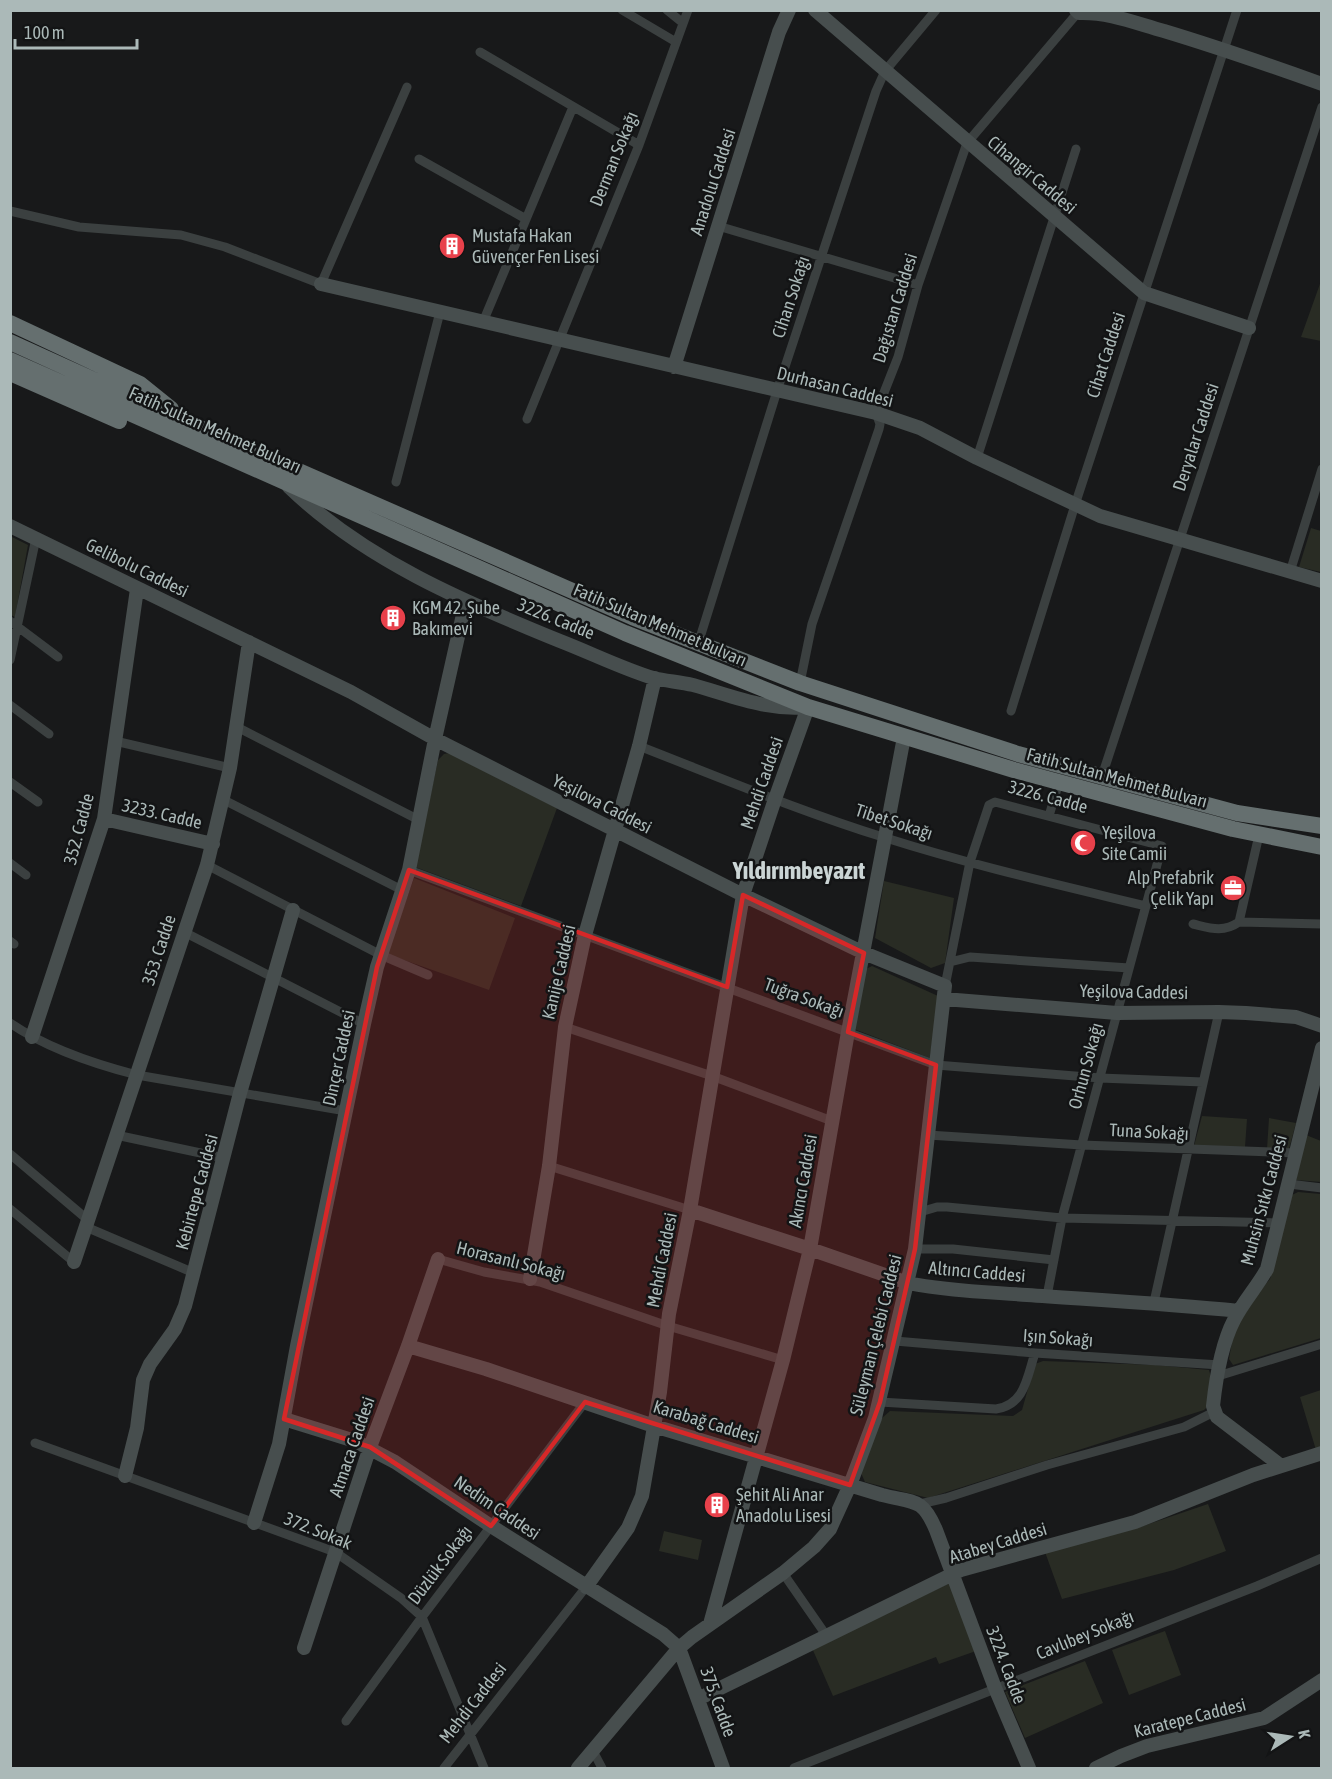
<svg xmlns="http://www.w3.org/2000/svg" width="1332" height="1779" viewBox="0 0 1332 1779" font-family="'Asap Condensed',sans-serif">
<rect width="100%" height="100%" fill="#18191a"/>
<!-- green -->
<path fill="#292c24" d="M1321,281H1322L1321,341L1301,337Z
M1311,528L1321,531V572L1299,567Z
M10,536L28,545L15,617L11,615Z
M449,753L557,808L521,906L415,867L438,760L444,754Z
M414,878L515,918L489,990L387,954Z
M884,881L954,898L945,963L931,968L875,938Z
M872,966L938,996L930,1058L854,1029L866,969Z
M1202,1116L1247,1119L1245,1147L1194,1146Z
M1269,1118L1296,1123L1289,1149H1267Z
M1306,1135L1321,1141V1182L1296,1180Z
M1298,1192L1321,1194V1338L1233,1365L1229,1359L1234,1330L1248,1304L1270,1279L1292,1195Z
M1043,1361L1156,1365L1209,1370L1211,1377L1207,1407L1204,1410L928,1498L865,1482L861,1473L882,1418L890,1411L1013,1416L1022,1410L1035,1364Z
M1321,1390V1449L1316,1450L1300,1397Z
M1208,1504L1226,1551L1174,1570L1062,1599L1045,1552L1134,1529Z
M664,1531L702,1540L698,1560L659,1551Z
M950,1583L976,1651L939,1664L936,1657L833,1696L812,1648Z
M1165,1631L1181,1675L1129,1695L1112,1650Z
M1085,1661L1103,1703L1025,1738L1005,1692Z"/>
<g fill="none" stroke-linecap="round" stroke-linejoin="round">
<!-- street -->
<path stroke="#3b4040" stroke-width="9" d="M622,10L676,42
M667,10L683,23
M480,52L639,145
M419,159L526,219
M10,211L79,227L181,235L225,247L321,284L407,87
M718,226L918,285
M483,322L573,107
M527,419L639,145L688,10
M977,458L1076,149
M396,482L440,312
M1290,572L1322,469
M10,621L58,657
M698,644L777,391L876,91L885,71L936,10
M10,660L36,538
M800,683L812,624L879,429L880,424L876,413L898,357L918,285L967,143L1080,10
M10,705L49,734
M1011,711L1075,505L1237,10
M237,727L419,820
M115,741L230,768
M639,746C721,778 802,812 886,838C971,865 1059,885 1146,906
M1102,776L1322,107
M10,782L38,802
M224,800L404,891
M1049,816L1059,782
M10,863L26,875
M207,865L381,955L428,975
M409,870L936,1065L1100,1078L1203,1082
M1239,922L1259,835
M1239,922L1322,924
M1193,924C1210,928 1223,933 1239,922
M184,932L364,1024
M10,941L14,944
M950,962L970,957L1129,968
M945,986L970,862L989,805L995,802L1162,846L1062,1218L1047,1296
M10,1023C48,1049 94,1064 137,1075L346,1111
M565,1027L712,1076L832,1121
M116,1135L224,1158
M928,1135L1082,1145L1296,1153
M10,1154L88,1220
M549,1166L690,1210
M1289,1184L1322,1188
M10,1209L74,1262
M920,1212L937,1207H947L1062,1218L1279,1223
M86,1227L194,1273
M915,1249H953L1054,1260
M438,1259L484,1272L540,1282L668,1326L783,1360
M1154,1302L1219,1012
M895,1341L1035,1353L1220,1365
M1218,1376L1322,1344
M880,1402L996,1409C1025,1405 1027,1377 1035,1353
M35,1443L335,1552L401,1598L422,1617L484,1768
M920,1504L946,1498L1047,1465L1184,1427L1214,1412
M783,1573L826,1635
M346,1721L422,1617L585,1402
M593,1751L602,1768
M444,1768L586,1587
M794,1768L1257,1586L1322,1558"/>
<!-- secondary -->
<path stroke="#474e4e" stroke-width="14" d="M815,10L1144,293L1249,328
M1076,10L1079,13C1109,12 1135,23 1164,31C1217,47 1269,65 1322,84
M321,284L876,413L920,428L977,458L1100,516L1322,581
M674,367L779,32L789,10
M289,487C365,560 464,602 560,641C591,653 621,668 653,678C666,681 680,682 693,685C733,696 766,711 808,707L775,799L743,895L690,1210L669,1314L660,1392L642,1496L628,1528L586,1587
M10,526L351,692L435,739L743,895L864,953L945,986L915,1249L875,1418L850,1485L830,1529L814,1547L783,1573L692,1637L679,1648L578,1768
M104,819L213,844
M944,999L1117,1013L1219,1012L1246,1013L1296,1017L1322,1026
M32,1037L104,819L137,589
M690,1210L810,1249L908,1283C947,1291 988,1292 1027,1295C1098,1300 1169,1304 1239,1311
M74,1262L207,865L230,768L249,642
M530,1279L549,1166L565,1027L585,935L639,746L655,678
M408,1346L486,1369L654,1426L882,1495C914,1503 922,1497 936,1530L995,1688L1029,1768
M284,1419L355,1441L395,1462L491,1526L663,1634L679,1648L723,1768
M1280,1465L1217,1417L1213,1406C1216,1378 1221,1345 1234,1320C1243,1302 1257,1287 1267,1269L1322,1048
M125,1476L137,1428L143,1380L150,1364L175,1329L185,1306L240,1093L293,910
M254,1523L279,1444L297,1346L364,1024L377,967L409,870L435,739L466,601
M710,1624L783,1360L810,1249L848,1032L904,737
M304,1648L370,1447L408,1346L438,1259
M698,1699L961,1570L1135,1522L1253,1475L1322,1453
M1096,1768L1121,1756L1147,1746L1264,1718L1322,1680"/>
<!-- highway -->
<path stroke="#656f6f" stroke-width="16" d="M10,323L140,384L171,409
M10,342L182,420L632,617L800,683L1018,754L1237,813L1322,826
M10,360L625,633L808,707L1014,770L1233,829L1322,847
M10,373L119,421"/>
</g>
<!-- marked area -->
<path fill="#d62828" fill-opacity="0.2" stroke="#d62828" stroke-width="4.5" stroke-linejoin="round" d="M409,870L727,987L743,895L864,953L848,1032L936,1065L915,1249L880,1402L850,1485L585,1402L491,1526L370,1447L284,1419L377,967Z"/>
<!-- icons -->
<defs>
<symbol id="building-disc" viewBox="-11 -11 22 22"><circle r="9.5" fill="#e8414b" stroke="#131415"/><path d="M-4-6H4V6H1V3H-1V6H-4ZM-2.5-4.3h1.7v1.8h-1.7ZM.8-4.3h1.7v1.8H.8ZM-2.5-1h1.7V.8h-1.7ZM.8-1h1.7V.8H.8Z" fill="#fff"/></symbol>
<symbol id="mosque-disc" viewBox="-11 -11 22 22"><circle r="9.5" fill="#e8414b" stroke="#131415"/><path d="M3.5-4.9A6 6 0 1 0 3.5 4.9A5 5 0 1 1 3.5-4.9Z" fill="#fff"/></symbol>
<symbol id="office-disc" viewBox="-11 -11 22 22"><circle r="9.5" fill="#e8414b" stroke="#131415"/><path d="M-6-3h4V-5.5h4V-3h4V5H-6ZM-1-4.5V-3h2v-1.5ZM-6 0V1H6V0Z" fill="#fff"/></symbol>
</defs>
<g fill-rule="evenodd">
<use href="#building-disc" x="437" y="231" width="30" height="30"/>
<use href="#building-disc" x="378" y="603" width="30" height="30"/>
<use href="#mosque-disc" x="1068" y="828" width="30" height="30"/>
<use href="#office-disc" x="1218" y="873" width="30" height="30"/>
<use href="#building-disc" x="702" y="1490" width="30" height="30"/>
</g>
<g text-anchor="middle" stroke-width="5" stroke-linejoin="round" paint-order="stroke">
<!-- street labels -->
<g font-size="18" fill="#abb9b8" stroke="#131415">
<text transform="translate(614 159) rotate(-68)" y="6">Derman Sokağı</text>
<text transform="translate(1032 175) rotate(40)" y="6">Cihangir Caddesi</text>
<text transform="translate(713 182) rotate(-72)" y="6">Anadolu Caddesi</text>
<text transform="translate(791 297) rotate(-72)" y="6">Cihan Sokağı</text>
<text transform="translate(895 308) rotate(-73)" y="6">Dağıstan Caddesi</text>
<text transform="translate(1106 355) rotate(-72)" y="6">Cihat Caddesi</text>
<text transform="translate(835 387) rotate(14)" y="6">Durhasan Caddesi</text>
<text transform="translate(215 430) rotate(24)" y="6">Fatih Sultan Mehmet Bulvarı</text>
<text transform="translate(1196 437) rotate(-72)" y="6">Deryalar Caddesi</text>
<text transform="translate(137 568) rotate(26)" y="6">Gelibolu Caddesi</text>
<text transform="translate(556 619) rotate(22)" y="6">3226. Cadde</text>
<text transform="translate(660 625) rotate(23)" y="6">Fatih Sultan Mehmet Bulvarı</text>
<text transform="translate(1117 778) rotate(15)" y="6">Fatih Sultan Mehmet Bulvarı</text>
<text transform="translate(762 783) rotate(-71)" y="6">Mehdi Caddesi</text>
<text transform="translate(1048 797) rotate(15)" y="6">3226. Cadde</text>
<text transform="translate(602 804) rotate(27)" y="6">Yeşilova Caddesi</text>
<text transform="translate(162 814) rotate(13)" y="6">3233. Cadde</text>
<text transform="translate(894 822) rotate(18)" y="6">Tibet Sokağı</text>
<text transform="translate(79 829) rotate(-75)" y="6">352. Cadde</text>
<text transform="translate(159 950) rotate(-72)" y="6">353. Cadde</text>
<text transform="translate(559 972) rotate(-77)" y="6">Kanije Caddesi</text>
<text transform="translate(1134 992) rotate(1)" y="6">Yeşilova Caddesi</text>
<text transform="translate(804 998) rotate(20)" y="6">Tuğra Sokağı</text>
<text transform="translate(339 1058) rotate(-78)" y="6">Dinçer Caddesi</text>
<text transform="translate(1086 1066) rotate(-75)" y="6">Orhun Sokağı</text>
<text transform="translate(1149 1132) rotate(3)" y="6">Tuna Sokağı</text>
<text transform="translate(803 1181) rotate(-80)" y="6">Akıncı Caddesi</text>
<text transform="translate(197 1192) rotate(-75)" y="6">Kebirtepe Caddesi</text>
<text transform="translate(1264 1200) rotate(-75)" y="6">Muhsin Sıtkı Caddesi</text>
<text transform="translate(662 1260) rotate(-79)" y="6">Mehdi Caddesi</text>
<text transform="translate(511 1261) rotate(14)" y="6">Horasanlı Sokağı</text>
<text transform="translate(977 1272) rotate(5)" y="6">Altıncı Caddesi</text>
<text transform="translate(876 1335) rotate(-76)" y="6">Süleyman Çelebi Caddesi</text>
<text transform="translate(1058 1338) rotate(4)" y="6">Işın Sokağı</text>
<text transform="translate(706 1422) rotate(17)" y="6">Karabağ Caddesi</text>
<text transform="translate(352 1447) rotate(-71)" y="6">Atmaca Caddesi</text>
<text transform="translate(497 1508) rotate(34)" y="6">Nedim Caddesi</text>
<text transform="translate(318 1531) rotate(22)" y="6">372. Sokak</text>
<text transform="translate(998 1543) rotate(-17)" y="6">Atabey Caddesi</text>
<text transform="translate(440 1565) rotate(-53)" y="6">Düzlük Sokağı</text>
<text transform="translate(1085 1635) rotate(-22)" y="6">Cavlıbey Sokağı</text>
<text transform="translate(1006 1665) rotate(69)" y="6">3224. Cadde</text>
<text transform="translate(718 1702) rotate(70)" y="6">375. Cadde</text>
<text transform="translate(473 1703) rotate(-52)" y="6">Mehdi Caddesi</text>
<text transform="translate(1190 1718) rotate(-14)" y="6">Karatepe Caddesi</text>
</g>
<!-- poi labels -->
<g font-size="18" fill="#abb9b8" stroke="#131415" text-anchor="start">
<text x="472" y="242">Mustafa Hakan<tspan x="472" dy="21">Güvençer Fen Lisesi</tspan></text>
<text x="412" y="614">KGM 42. Şube<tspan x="412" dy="21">Bakımevi</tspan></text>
<text x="1102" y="839">Yeşilova<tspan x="1102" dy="21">Site Camii</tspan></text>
<text x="1214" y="884" text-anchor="end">Alp Prefabrik<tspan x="1214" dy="21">Çelik Yapı</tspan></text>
<text x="736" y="1501">Şehit Ali Anar<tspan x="736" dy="21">Anadolu Lisesi</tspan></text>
</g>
<!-- district labels -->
<g font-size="24" font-weight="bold" fill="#cbd5d5" stroke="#131415">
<text x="799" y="879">Yıldırımbeyazıt</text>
</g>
</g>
<!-- border -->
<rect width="1332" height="1779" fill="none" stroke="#abb9b8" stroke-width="24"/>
<!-- north arrow -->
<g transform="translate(1290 1737) rotate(78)" stroke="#131415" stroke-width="4.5" paint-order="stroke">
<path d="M0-4.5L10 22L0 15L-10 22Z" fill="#abb9b8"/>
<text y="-9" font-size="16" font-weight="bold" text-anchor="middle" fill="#abb9b8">K</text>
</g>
<!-- scale -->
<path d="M15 39v9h122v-9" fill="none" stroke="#abb9b8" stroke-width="3"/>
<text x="24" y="39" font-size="18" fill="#abb9b8" stroke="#131415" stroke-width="4.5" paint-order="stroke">100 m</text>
</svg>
